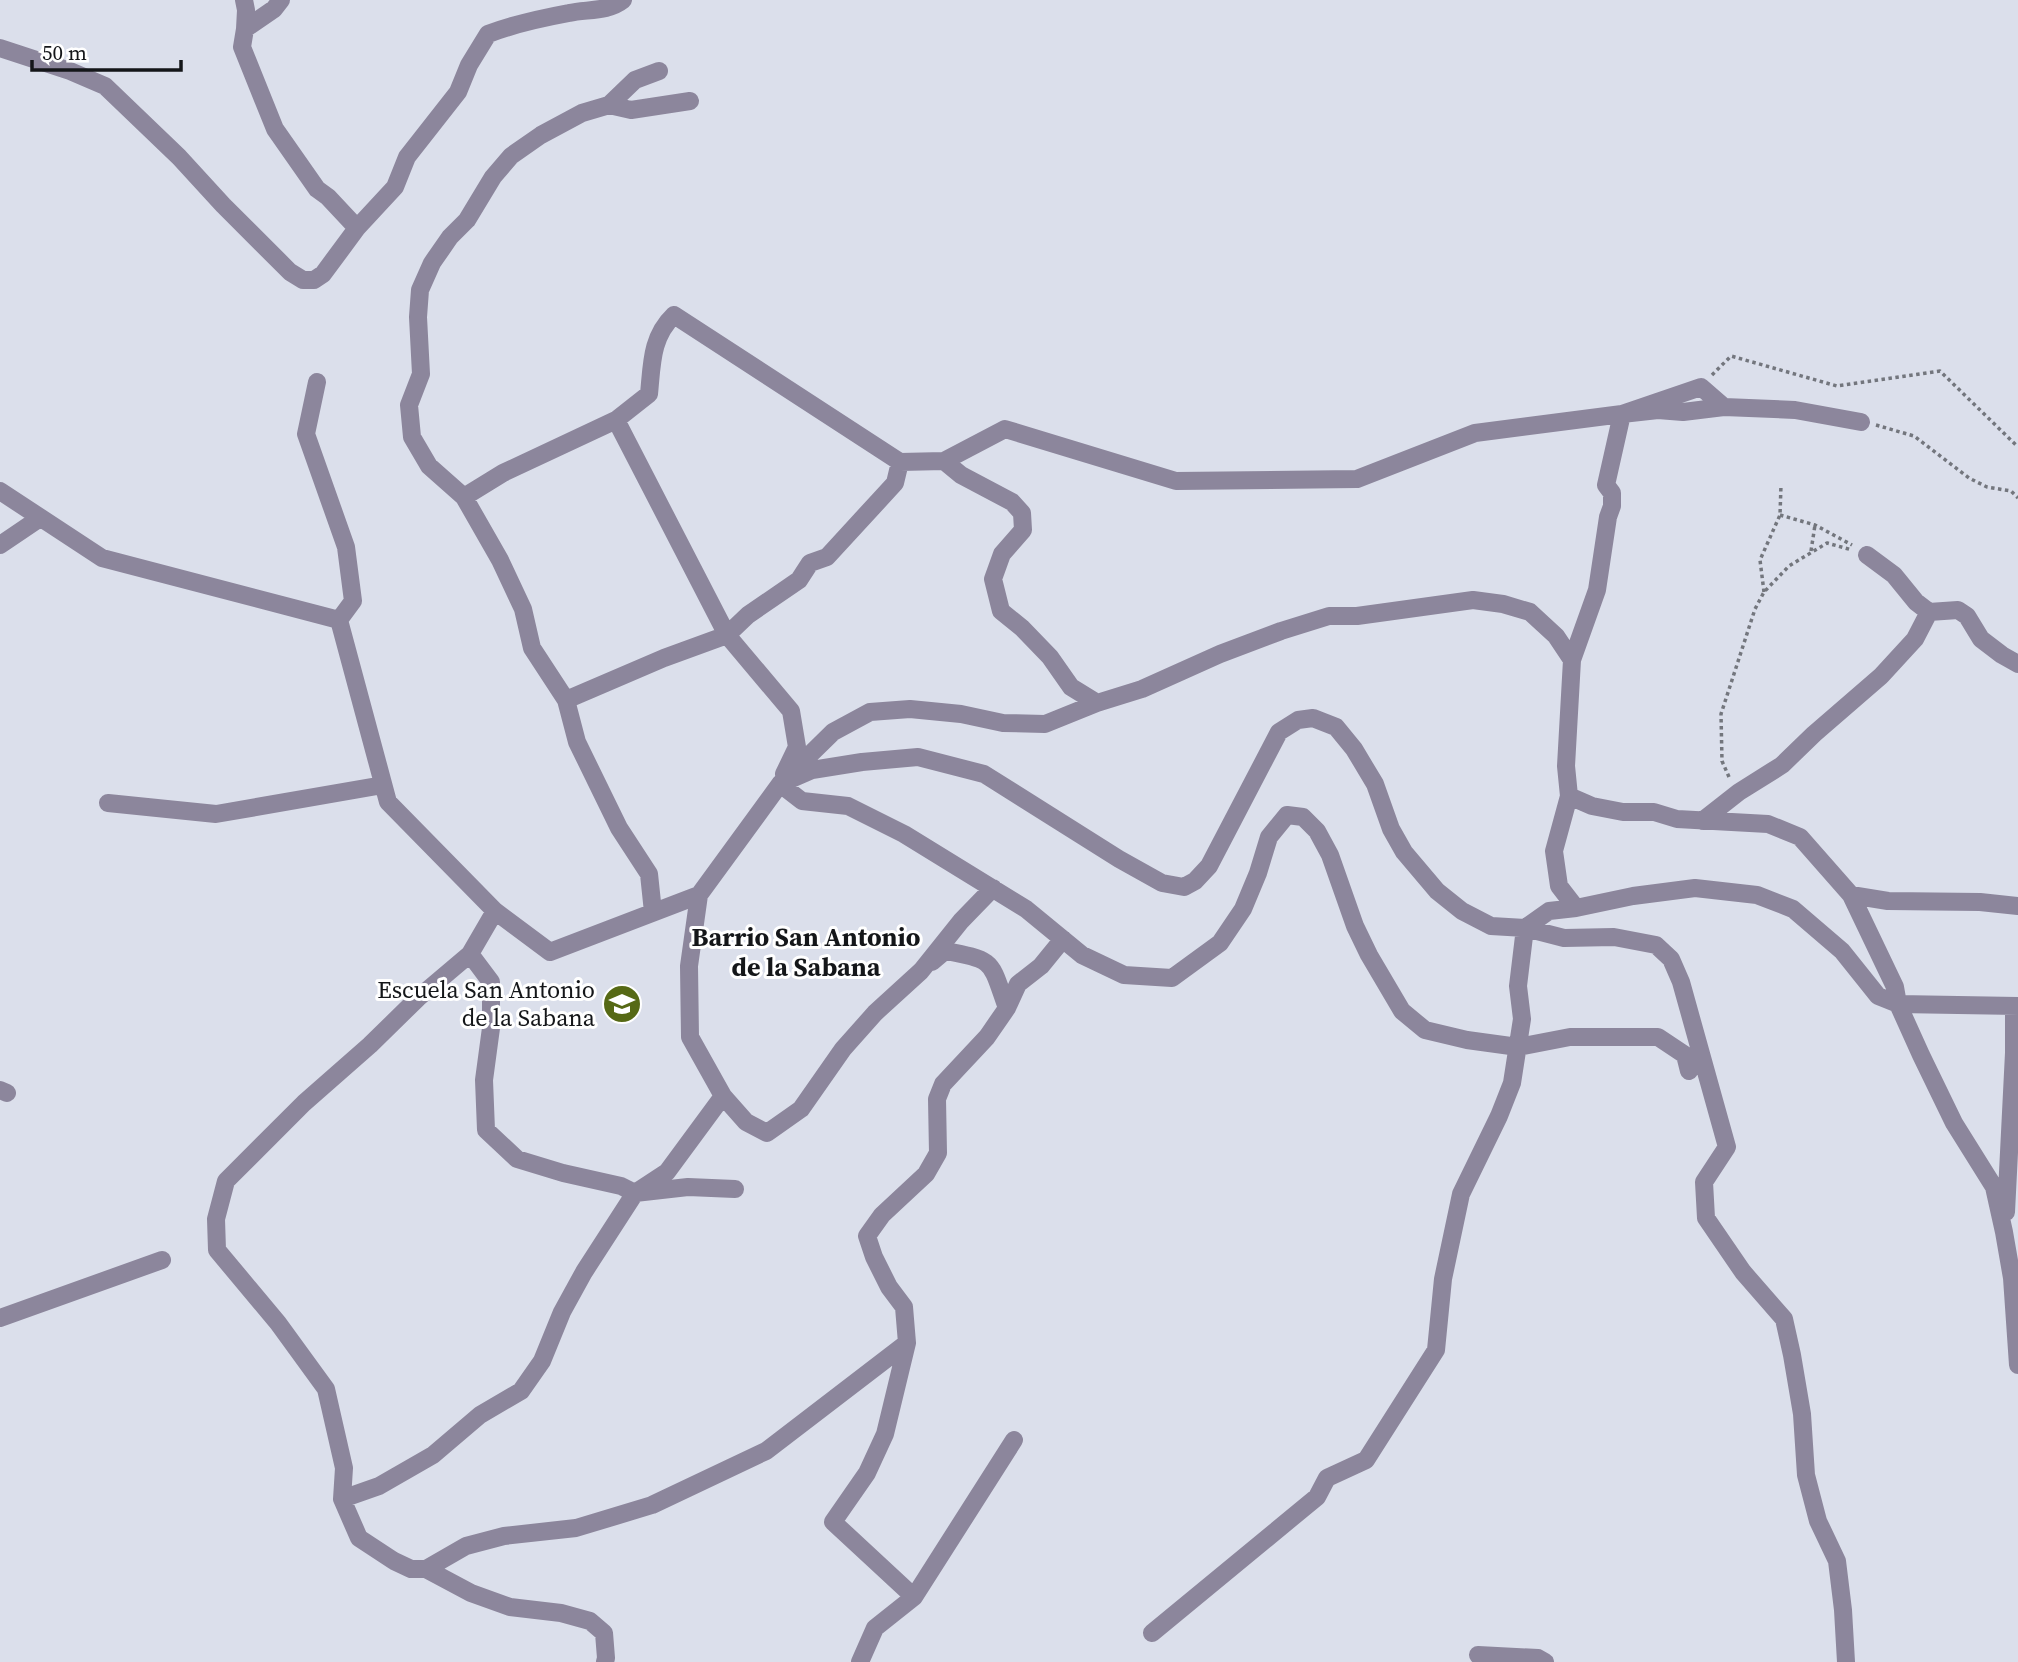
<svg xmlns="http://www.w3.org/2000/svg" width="2018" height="1662" viewBox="0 0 2018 1662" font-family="'Source Serif 4',serif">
<rect width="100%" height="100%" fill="#dbdfeb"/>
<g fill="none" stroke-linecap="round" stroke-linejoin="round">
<!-- path -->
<path stroke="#73767d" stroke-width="3.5" stroke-dasharray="3.5 3.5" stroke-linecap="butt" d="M1712,375L1731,356L1837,386L1940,371L2018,447
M1876,425L1914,436L1969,478L1987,487L2011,491L2018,498
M1780,515L1815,525L1852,545
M1811,551L1815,525
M1764,592L1760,560L1780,515L1781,485
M1729,777L1722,761L1721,714L1755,609L1764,592L1789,566L1827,543L1852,550"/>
<!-- minor -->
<path stroke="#8c869c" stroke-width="18" d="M244,0L246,10L245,29L274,9L281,0
M245,29L242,47L275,129L317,189L328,197L357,228
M0,48L70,71L105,86L179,157L223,205L290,272L303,280H314L323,274L357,228L395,187L407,157L458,92L469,65L488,34C514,24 542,18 569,13C587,9 608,12 623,0
M609,105L631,110L690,101
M317,382L306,434L346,547L353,601L339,620
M944,461L961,475L1012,502L1022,513L1023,530L1002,554L993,579L1001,611L1022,628L1050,657L1071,687L1097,703
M0,491L102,558L339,620L388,802L495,911L550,952L699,895L780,784L833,732L870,712L910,709L961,714L1003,723L1045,724L1097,703L1142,689L1220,654L1281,631L1329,616H1357L1473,600L1503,604L1530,612L1556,636L1572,660L1566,766L1569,796L1554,851L1559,886L1576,908
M464,497L503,473L616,420
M0,545L40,518
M1867,555L1894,575L1916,602L1929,612L1958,610L1967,616L1981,639L2002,655L2018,664
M1572,660L1597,590L1608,517L1612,506V493L1606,485L1622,414L1658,410L1683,412L1724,407
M566,700L664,658L727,635L748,615L799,580L810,563L827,557L895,483L900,462
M784,774L797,747L791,711L727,635L616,420L649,394C652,364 651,337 674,315L900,462L944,461L1005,429L1176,481L1357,479L1475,433L1622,414L1701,387L1724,407L1795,410L1861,422
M789,780L812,770L862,762L918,757L984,774L1119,859L1162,883L1184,887L1195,881L1209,866L1279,732L1298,720L1313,718L1336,727L1354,749L1375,784L1391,829L1404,852L1437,891L1462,911L1491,926L1525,928L1564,938L1614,937L1656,945L1671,959L1681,982L1727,1147L1704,1182L1706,1218L1743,1272L1784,1319L1792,1355L1802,1414L1806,1475L1818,1521L1837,1561L1843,1610L1846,1662
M780,784L802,801L848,806L904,834L1026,909L1082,955L1124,975L1172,978L1220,943L1243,909L1258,873L1269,837L1287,815L1303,817L1317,831L1330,855L1355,926L1369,955L1402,1011L1425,1030L1467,1040L1518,1047L1570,1037H1658L1685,1055L1689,1071
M1569,796L1592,806L1623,812H1654L1677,819L1768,824L1800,837L1851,895L1895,987L1898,1004L1921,1055L1954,1123L1994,1187L2004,1232L2012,1278L2018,1365
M108,803L216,814L383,785
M1702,821L1739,792L1782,765L1814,734L1881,676L1915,639L1929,612
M699,895L689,966L690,1037L723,1096L746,1122L767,1133L801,1109L843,1049L875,1013L921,971L961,921L993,888
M1851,895L1888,901L1980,902L2018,906
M495,911L470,954L418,998L370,1045L304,1103L226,1181L216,1219L217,1250L278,1323L326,1389L344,1468L342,1499L359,1538L394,1561L411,1569H426L471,1593L510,1607L561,1613L590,1621L604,1633L606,1658L605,1662
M653,912L649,874L619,828L577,742L566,700L532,648L523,609L500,560L464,497L429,466L412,437L409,405L421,374L418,317L420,290L432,263L450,237L467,220L493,177L511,156L541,135L582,113L609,105L635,80L659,71
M1525,928L1549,911L1576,908L1633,896L1695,888L1757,895L1793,909L1842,951L1878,996L1898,1004L2018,1006
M470,954L491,982V1028L484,1080L486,1130L517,1159L563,1173L621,1186L635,1193L688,1187L735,1189
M932,962L945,951C996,960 990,961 1007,1008
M0,1090L7,1093
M2006,1212L2014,1053V1006
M0,1318L162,1260
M342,1499L379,1486L433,1455L480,1415L521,1391L542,1361L562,1312L584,1272L635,1193L667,1172L723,1096
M426,1569L466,1546L504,1536L576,1528L652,1505L766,1451L907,1343
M914,1597L833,1522L867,1473L885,1434L907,1343L904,1307L889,1287L874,1257L867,1236L882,1215L926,1174L938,1153L937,1099L943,1084L987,1037L1007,1008L1018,984L1041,966L1063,939
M1152,1633L1317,1497L1327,1478L1366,1460L1436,1350L1443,1279L1461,1194L1499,1116L1512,1083L1522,1019L1518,986L1525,928
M1478,1655L1538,1658L1545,1662
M860,1662L875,1628L914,1597L1014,1440"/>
</g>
<!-- icons -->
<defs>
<symbol id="school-disc" viewBox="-11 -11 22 22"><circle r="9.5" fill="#566915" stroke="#fff"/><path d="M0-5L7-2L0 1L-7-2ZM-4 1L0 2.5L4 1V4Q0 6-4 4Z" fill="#fff"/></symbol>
</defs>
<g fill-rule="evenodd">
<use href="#school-disc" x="600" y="982" width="44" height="44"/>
</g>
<g text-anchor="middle" stroke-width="6" stroke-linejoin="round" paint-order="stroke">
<!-- poi labels -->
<g font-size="24" fill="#141619" stroke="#fff" text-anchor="end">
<text x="595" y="998">Escuela San Antonio<tspan x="595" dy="28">de la Sabana</tspan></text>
</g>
<!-- neighbourhood labels -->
<g font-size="26" font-weight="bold" fill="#141619" stroke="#fff">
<text x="806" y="946">Barrio San Antonio<tspan x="806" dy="30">de la Sabana</tspan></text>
</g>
</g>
<!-- scale -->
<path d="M32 60v10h149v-10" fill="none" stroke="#141619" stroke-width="3.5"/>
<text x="42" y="60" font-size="21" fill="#141619" stroke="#ffffff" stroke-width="5" paint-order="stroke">50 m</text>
</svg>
